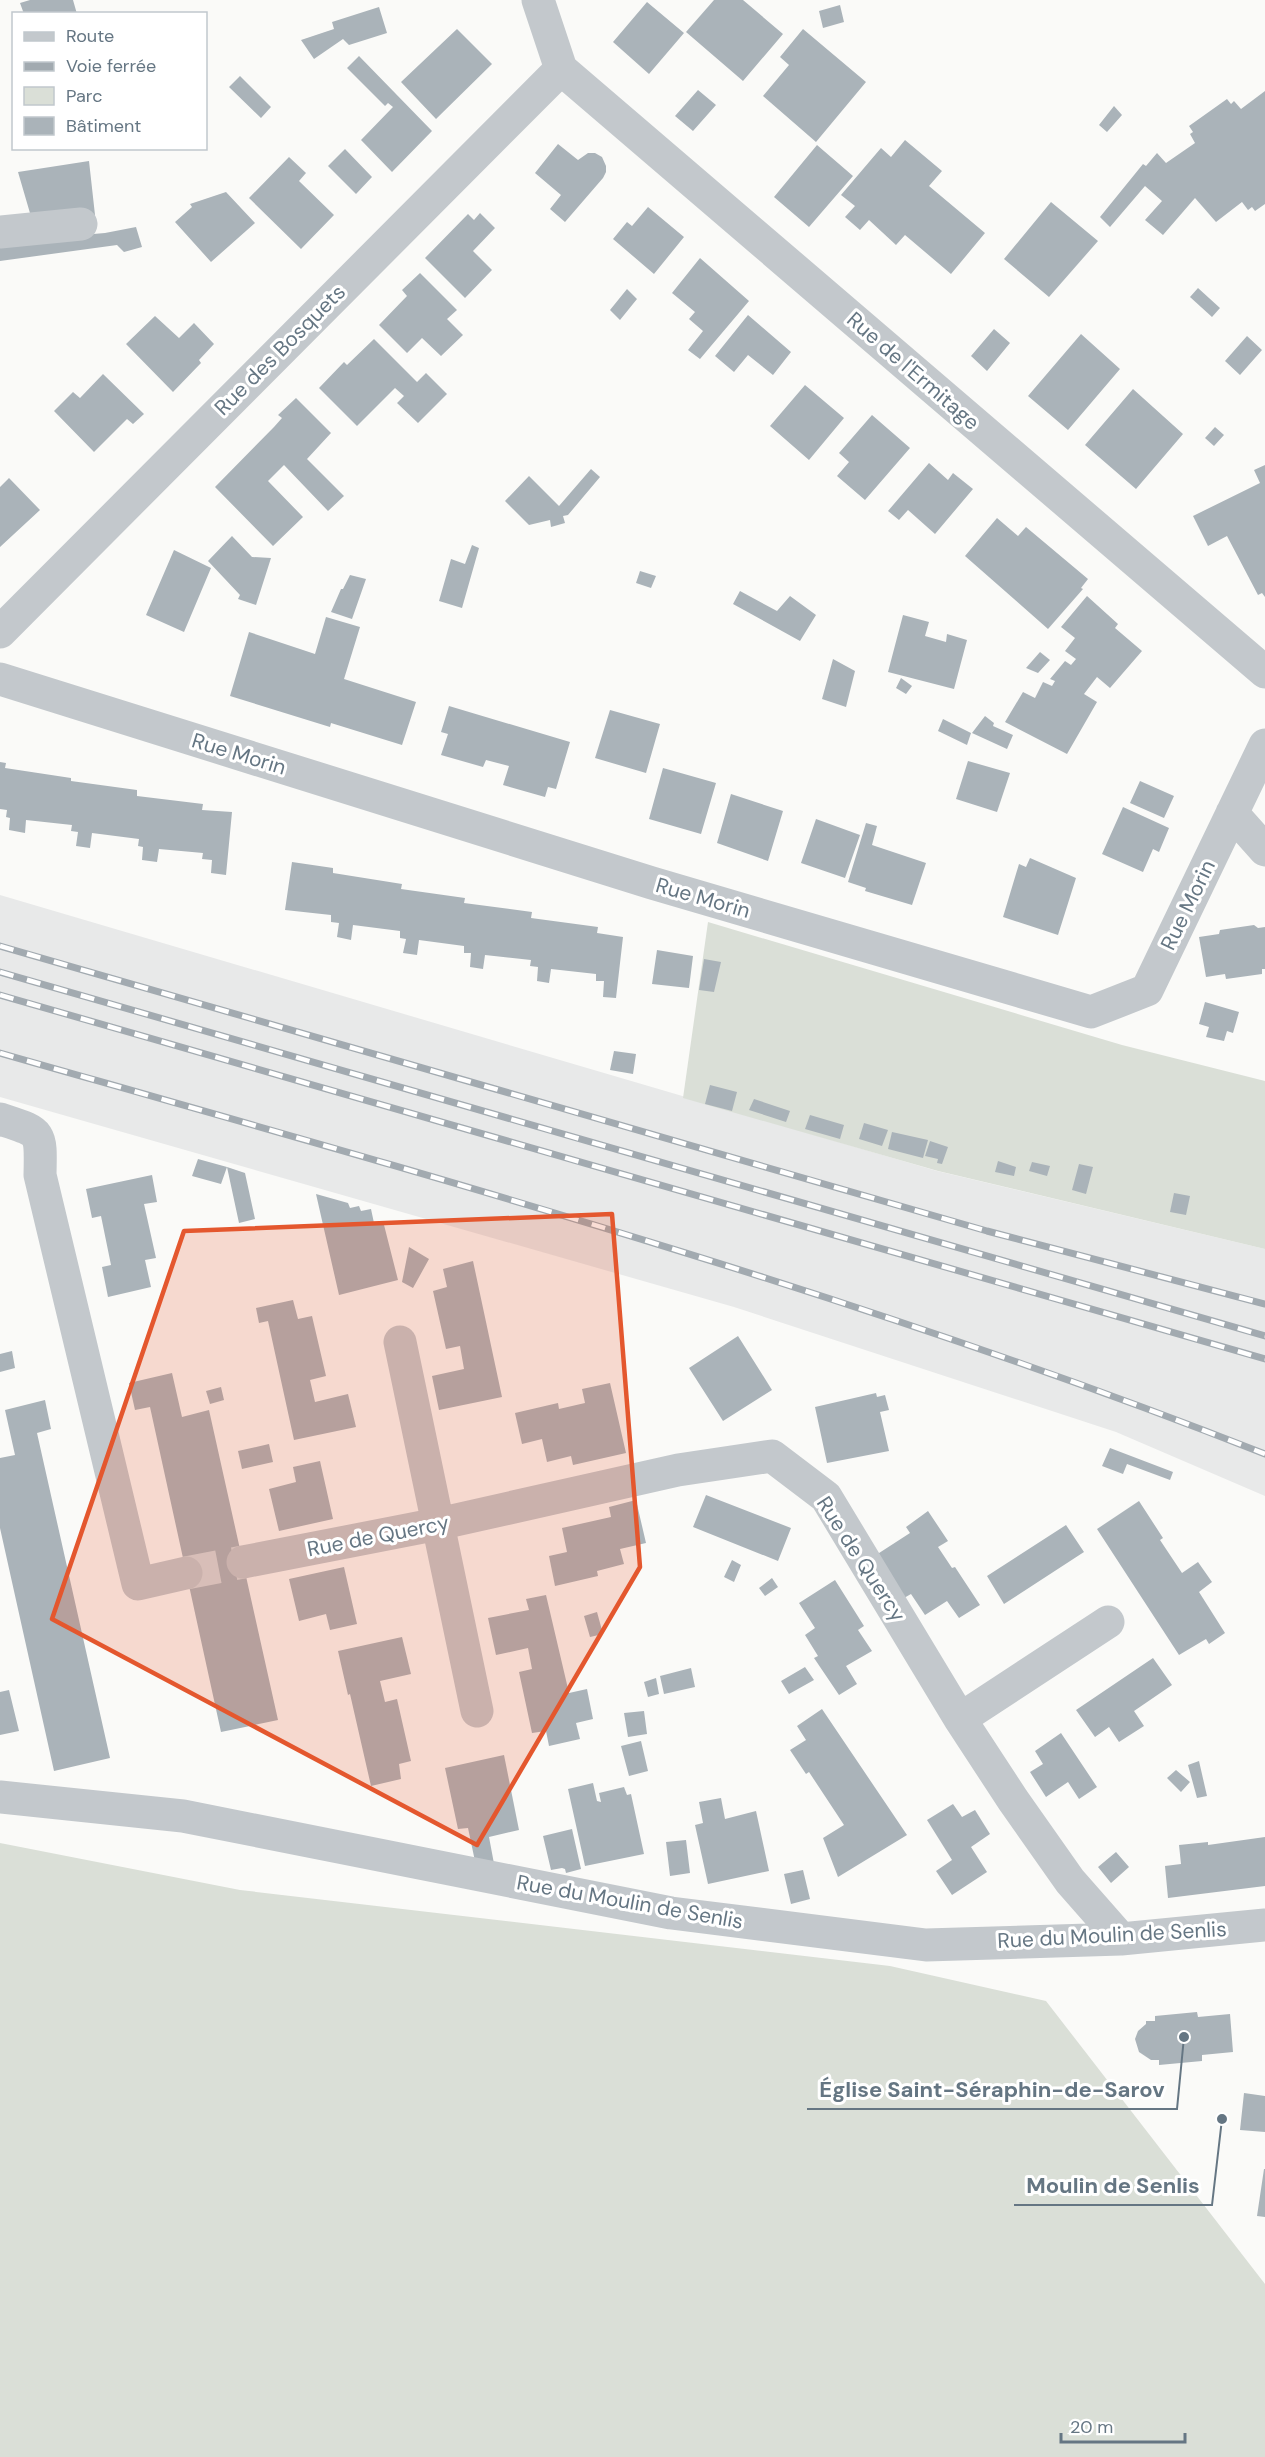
<svg xmlns="http://www.w3.org/2000/svg" width="1265" height="2457" viewBox="0 0 1265 2457" font-family="'DM Sans',sans-serif">
<rect width="100%" height="100%" fill="#fafaf8"/>
<!-- built -->
<path fill="#e8e9e9" d="M0,895L937,1171L1265,1249V1496L1116,1432L734,1307L0,1097Z"/>
<!-- green -->
<path fill="#dadfd7" d="M708,922L1122,1045L1265,1081V1249L938,1171L683,1098Z
M0,1843L240,1890L890,1966L1046,2001L1265,2284V2457H0Z"/>
<!-- building -->
<path fill="#aab3b9" d="M30,0H73L77,14H24L20,3Z
M714,0H743L783,34L743,81L686,32Z
M647,2L684,33L649,74L613,42Z
M840,5L844,22L823,28L819,11Z
M379,7L387,33L349,45L343,39L314,59L301,40L334,29L332,22Z
M457,29L492,64L436,119L401,82Z
M803,29L866,82L816,142L763,96L789,65L780,57Z
M359,56L432,131L392,172L361,140L393,107L388,103L385,106L347,68Z
M240,76L271,107L261,118L229,87Z
M698,90L716,105L693,131L675,116Z
M1265,91V204L1255,211L1252,207L1248,210L1242,202L1216,222L1195,198L1163,235L1145,220L1162,201L1145,186L1110,227L1100,217L1143,164L1146,166L1157,153L1166,163L1195,143L1190,134L1193,132L1189,126L1227,99L1231,104L1234,101L1241,109Z
M1114,106L1122,115L1107,132L1099,125Z
M905,140L942,171L929,186L985,233L951,274L905,235L896,245L869,220L860,230L845,217L855,206L841,195L881,148L891,157Z
M558,144L578,160L588,153H595L602,157L606,166V172L603,178L565,222L550,209L561,195L535,173Z
M817,145L853,176L809,227L774,197Z
M345,149L372,177L356,194L328,166Z
M289,157L306,173L299,181L334,215L301,249L249,198Z
M89,161L95,215L32,220L18,172Z
M226,192L255,223L211,262L175,222L192,207L190,204Z
M1051,202L1098,241L1049,297L1004,259Z
M648,207L684,237L654,274L613,239L627,222L632,226Z
M480,213L495,228L473,251L492,270L465,298L425,258L468,214L474,220Z
M136,227L142,247L124,252L117,245L0,261V242L105,233Z
M700,258L749,301L700,359L688,350L703,331L689,319L695,312L672,293Z
M420,273L457,310L447,319L463,335L441,356L422,338L407,353L379,325L407,296L402,290Z
M1198,288L1220,308L1212,317L1190,297Z
M627,289L637,299L620,320L610,310Z
M748,315L791,352L773,375L748,355L734,372L715,356Z
M155,316L179,338L194,323L214,344L199,360L201,363L173,392L126,344Z
M994,329L1010,343L987,371L971,356Z
M1081,334L1120,369L1068,430L1028,396Z
M1247,336L1262,350L1240,375L1225,361Z
M374,339L417,382L426,373L447,394L418,423L397,403L404,396L395,388L357,426L319,388L344,362L347,365Z
M103,374L144,414L133,424L127,419L94,452L54,411L73,392L80,398Z
M805,385L844,418L809,460L770,426Z
M1133,389L1183,434L1136,489L1085,445Z
M296,398L331,433L307,459L344,496L328,511L284,465L268,481L303,517L273,546L215,487L274,427L282,418L278,415Z
M872,415L910,448L865,500L837,476L849,462L839,453Z
M1215,427L1224,435L1214,446L1205,438Z
M929,463L948,480L953,473L973,489L935,534L908,510L899,520L888,511Z
M1265,465V597L1262,593L1258,595L1227,536L1208,546L1193,516L1260,483L1254,470Z
M591,469L600,477L568,515L563,516L565,523L551,527L550,520L529,525L505,501L529,476L559,506Z
M9,478L40,510L0,547V487Z
M997,518L1018,536L1026,527L1088,579L1081,588L1083,589L1048,629L965,556Z
M232,536L252,557L271,558L256,605L238,599L240,595L208,561Z
M472,545L479,548L462,608L439,601L451,559L465,564Z
M174,550L211,568L184,632L146,615Z
M640,571L656,576L651,588L636,583Z
M350,575L366,579L352,619L331,612L341,589H343Z
M740,591L777,611L790,596L816,615L800,641L733,604Z
M1087,596L1118,624L1115,628L1142,651L1110,688L1097,677L1084,694L1097,702L1067,754L1005,722L1023,692L1035,698L1043,682L1052,686L1055,681L1050,679L1065,661L1071,665L1076,659L1065,651L1075,638L1061,627Z
M903,615L929,622L925,636L946,642L947,634L967,640L954,689L888,672Z
M326,617L360,627L344,679L416,702L402,745L331,723L330,727L230,696L249,632L315,654Z
M1040,652L1050,660L1038,673L1026,668Z
M833,659L855,671L846,707L822,699Z
M901,678L912,686L906,694L896,688Z
M449,706L570,742L556,789L548,787L545,797L503,785L509,766L486,760L483,767L441,755L448,734L441,732Z
M610,710L660,724L646,773L595,758Z
M985,716L994,723L993,726L1013,735L1007,749L972,733Z
M943,719L971,733L967,745L938,731Z
M968,761L1010,773L997,812L956,799Z
M0,762L6,763L5,768L71,778V781L137,790V796L203,804L202,810L232,812L226,875L211,873L212,860L202,859L203,853L159,849L157,862L142,860L143,847L138,846L139,839L92,833L90,848L76,846L78,832L71,831L72,825L26,820L25,833L9,830L10,818L6,817L7,810L0,809Z
M663,768L716,783L701,834L649,819Z
M1140,781L1174,796L1164,818L1130,803Z
M731,794L783,811L768,861L717,843Z
M1123,807L1169,828L1159,852L1153,849L1143,872L1102,854Z
M816,819L860,835L845,878L801,863Z
M866,823L877,826L872,845L926,863L912,905L865,891L866,888L848,882Z
M1030,858L1076,878L1058,935L1003,917L1019,864L1026,867Z
M292,862L333,868V873L402,884L401,889L465,898L464,903L532,912L531,918L598,927L597,933L623,937L616,998L603,997L604,981H596V974L551,969L549,983L537,981L538,967L530,966L531,960L485,955L483,969L470,967L471,953H464V946L419,940L417,955L403,953L406,939L400,938V931L353,925L351,940L337,937L339,923L331,922V915L285,910Z
M1254,925L1258,928L1265,927V969H1262V974L1226,979L1225,974L1206,977L1199,937L1219,934L1220,930Z
M657,950L693,956L689,988L652,984Z
M704,959L721,962L714,992L699,990Z
M1205,1002L1239,1012L1233,1033L1227,1031L1224,1041L1206,1037L1209,1027L1199,1024Z
M614,1051L636,1054L633,1074L610,1070Z
M710,1085L737,1092L732,1111L705,1104Z
M754,1099L790,1111L786,1122L749,1110Z
M810,1115L844,1125L840,1139L805,1129Z
M864,1123L888,1130L882,1146L859,1139Z
M892,1132L928,1140L923,1158L888,1149Z
M930,1141L948,1147L942,1164L937,1163L938,1159L925,1156Z
M198,1159L227,1167L221,1184L192,1176Z
M998,1161L1016,1167L1014,1176L995,1172Z
M1032,1162L1050,1166L1047,1176L1029,1171Z
M1079,1164L1093,1167L1086,1194L1072,1190Z
M227,1167L245,1173L255,1219L239,1223Z
M152,1175L157,1202L144,1204L156,1258L145,1260L151,1287L108,1297L102,1267L111,1265L101,1216L92,1218L86,1189Z
M1174,1193L1190,1196L1186,1215L1170,1212Z
M316,1194L348,1203L350,1208L359,1206L361,1211L371,1209L374,1223L383,1221L398,1280L339,1295Z
M409,1247L429,1259L413,1288L402,1282Z
M473,1261L502,1397L439,1410L432,1376L464,1369L460,1346L446,1349L433,1291L447,1287L443,1269Z
M293,1300L298,1319L312,1316L326,1376L310,1380L315,1402L348,1394L356,1427L294,1440L268,1321L259,1323L256,1308Z
M738,1336L772,1390L723,1421L689,1368Z
M12,1351L15,1368L0,1372V1354Z
M172,1373L182,1417L209,1410L278,1720L221,1732L150,1407L135,1410L129,1383Z
M610,1383L626,1453L573,1465L571,1456L547,1462L542,1439L522,1444L515,1413L558,1403L559,1409L585,1403L582,1389Z
M221,1387L224,1400L210,1404L206,1391Z
M876,1393L877,1397L885,1395L889,1410L880,1412L889,1451L827,1463L815,1407Z
M45,1400L51,1429L37,1433L110,1758L54,1771L0,1528V1458L15,1455L5,1410Z
M269,1444L273,1462L242,1469L238,1451Z
M1110,1448L1173,1472L1170,1480L1127,1464L1123,1474L1102,1466Z
M320,1461L333,1519L279,1531L269,1489L296,1482L293,1467Z
M706,1495L791,1528L778,1561L693,1527Z
M636,1500L646,1543L620,1549L624,1564L597,1571L598,1576L555,1586L549,1556L567,1552L562,1528L611,1517L609,1507Z
M1139,1501L1163,1538L1160,1540L1182,1573L1198,1562L1212,1582L1199,1592L1225,1633L1209,1644L1206,1639L1179,1655L1097,1529Z
M928,1511L948,1541L938,1547L952,1568L955,1567L980,1605L959,1618L947,1601L925,1615L911,1594L904,1598L876,1555L910,1533L906,1527Z
M1066,1525L1084,1552L1004,1604L987,1576Z
M732,1560L741,1565L734,1582L724,1577Z
M344,1567L357,1624L330,1630L326,1614L299,1621L289,1579Z
M772,1578L778,1587L765,1596L759,1588Z
M835,1580L864,1626L858,1630L872,1651L846,1666L857,1684L839,1695L814,1658L818,1656L805,1635L815,1628L799,1603Z
M546,1595L569,1693L587,1689L593,1719L576,1723L580,1739L549,1746L546,1731L532,1733L519,1672L532,1669L528,1648L496,1655L488,1618L529,1610L526,1599Z
M597,1612L603,1634L590,1637L584,1616Z
M402,1637L411,1674L380,1681L385,1702L397,1699L411,1761L399,1764L401,1779L371,1786L350,1694L348,1695L338,1651Z
M1153,1658L1172,1685L1134,1711L1144,1726L1119,1742L1109,1727L1095,1737L1076,1710Z
M805,1667L814,1680L789,1694L781,1681Z
M691,1668L695,1687L664,1694L660,1676Z
M656,1678L659,1694L648,1697L644,1682Z
M9,1690L19,1731L0,1735V1692Z
M822,1709L907,1835L838,1877L823,1838L844,1825L809,1772L806,1774L790,1750L806,1740L797,1726Z
M644,1711L647,1734L628,1737L624,1713Z
M1061,1733L1097,1787L1079,1799L1068,1782L1046,1797L1030,1772L1043,1764L1035,1751Z
M641,1741L648,1771L629,1776L621,1746Z
M504,1755L519,1830L489,1837L495,1869L476,1866L468,1828L458,1829L445,1768Z
M1199,1761L1207,1796L1197,1798L1188,1765Z
M1176,1770L1190,1782L1181,1792L1167,1778Z
M593,1783L597,1801L601,1802L599,1793L624,1787L627,1795L631,1794L644,1854L585,1866L568,1789Z
M721,1798L725,1819L756,1811L769,1871L708,1884L695,1825L703,1823L699,1802Z
M953,1804L962,1817L975,1810L990,1834L971,1847L987,1872L952,1895L936,1871L952,1860L927,1820Z
M572,1829L581,1869L566,1873L565,1869L562,1868L551,1870L543,1836Z
M1265,1837V1886L1168,1898L1165,1866L1181,1864L1179,1845L1208,1842V1845Z
M686,1840L690,1873L670,1876L666,1842Z
M1116,1852L1129,1867L1111,1883L1098,1867Z
M803,1870L810,1899L791,1904L784,1874Z
M1197,2012L1198,2017L1230,2014L1233,2052L1202,2055V2061L1159,2065V2060H1151L1139,2052L1135,2039L1138,2031L1146,2024V2021H1155V2016Z
M1244,2093L1265,2096V2132L1240,2130Z
M1264,2169H1265V2217L1257,2216Z"/>
<g fill="none" stroke-linecap="round" stroke-linejoin="round">
<!-- minor-tunnel -->
<path stroke="#d5d9db" stroke-width="33" stroke-dasharray="33 16" stroke-linecap="butt" d="M186,1573L243,1562"/>
<!-- minor -->
<path stroke="#c3c8cc" stroke-width="33" d="M538,0L561,69
M561,69L1265,672
M0,232L81,224
M0,632L561,69
M0,679L652,883L1091,1012L1147,990L1265,745
M1232,813L1265,850
M0,1119C42,1133 41,1130 40,1175L138,1584L186,1573
M400,1342L477,1711
M243,1562L438,1524L678,1470L772,1456L826,1497L960,1719L1013,1800L1070,1881L1121,1939
M960,1719L1108,1622
M0,1797L183,1816L671,1913L926,1945L1121,1939L1265,1925"/>
<defs>
<path id="rail" d="M0,946L987,1231L1265,1304
M0,972L1265,1336
M0,995L1265,1359
M0,1053C425,1174 854,1292 1265,1454"/>
</defs>
<!-- rail casing -->
<use href="#rail" stroke="#a2aab0" stroke-width="7"/>
<!-- rail -->
<use href="#rail" stroke="#fff" stroke-width="4.5" stroke-dasharray="14" stroke-linecap="butt"/>
</g>
<!-- marked area -->
<path fill="#e4572e" fill-opacity="0.2" stroke="#e4572e" stroke-width="4.5" stroke-linejoin="round" d="M612,1214L640,1567L477,1845L52,1619L184,1231Z"/>
<g text-anchor="middle" stroke-width="6" stroke-linejoin="round" paint-order="stroke">
<!-- street labels -->
<g font-size="21" fill="#657683" stroke="#fff">
<text transform="translate(280 350) rotate(-45)" y="7">Rue des Bosquets</text>
<text transform="translate(913 371) rotate(41)" y="7">Rue de l'Ermitage</text>
<text transform="translate(239 754) rotate(17)" y="7">Rue Morin</text>
<text transform="translate(703 898) rotate(16)" y="7">Rue Morin</text>
<text transform="translate(1188 905) rotate(-64)" y="7">Rue Morin</text>
<text transform="translate(378 1536) rotate(-11)" y="7">Rue de Quercy</text>
<text transform="translate(861 1559) rotate(57)" y="7">Rue de Quercy</text>
<text transform="translate(630 1902) rotate(10)" y="7">Rue du Moulin de Senlis</text>
<text transform="translate(1112 1935) rotate(-3)" y="7">Rue du Moulin de Senlis</text>
</g>
</g>
<!-- callouts -->
<path fill="none" stroke="#657683" stroke-width="2" d="M1184 2037L1177 2109H807M1222 2119L1212 2205H1014"/>
<g fill="#657683" stroke="#fff" stroke-width="2">
<circle cx="1184" cy="2037" r="6"/>
<circle cx="1222" cy="2119" r="6"/>
</g>
<g font-size="22" text-anchor="middle" font-weight="bold" fill="#657683" stroke="#fff" stroke-width="6" stroke-linejoin="round" paint-order="stroke">
<text x="992" y="2097">Église Saint-Séraphin-de-Sarov</text>
<text x="1113" y="2193">Moulin de Senlis</text>
</g>
<!-- legend -->
<rect x="12" y="12" width="195" height="138" fill="#ffffff" stroke="#c1c8cd" stroke-width="1.5"/>
<rect x="24" y="32" width="30" height="9" fill="#c3c8cc" stroke="#c1c8cd" stroke-width="1.5"/>
<text x="66" y="42" font-size="18" fill="#657683">Route</text>
<rect x="24" y="62" width="30" height="9" fill="#a2aab0" stroke="#c1c8cd" stroke-width="1.5"/>
<text x="66" y="72" font-size="18" fill="#657683">Voie ferrée</text>
<rect x="24" y="87" width="30" height="18" fill="#dadfd7" stroke="#c1c8cd" stroke-width="1.5"/>
<text x="66" y="102" font-size="18" fill="#657683">Parc</text>
<rect x="24" y="117" width="30" height="18" fill="#aab3b9" stroke="#c1c8cd" stroke-width="1.5"/>
<text x="66" y="132" font-size="18" fill="#657683">Bâtiment</text>
<!-- scale -->
<path d="M1061 2433v9h124v-9" fill="none" stroke="#657683" stroke-width="3"/>
<text x="1070" y="2433" font-size="18" fill="#657683" stroke="#ffffff" stroke-width="4.5" paint-order="stroke">20 m</text>
</svg>
